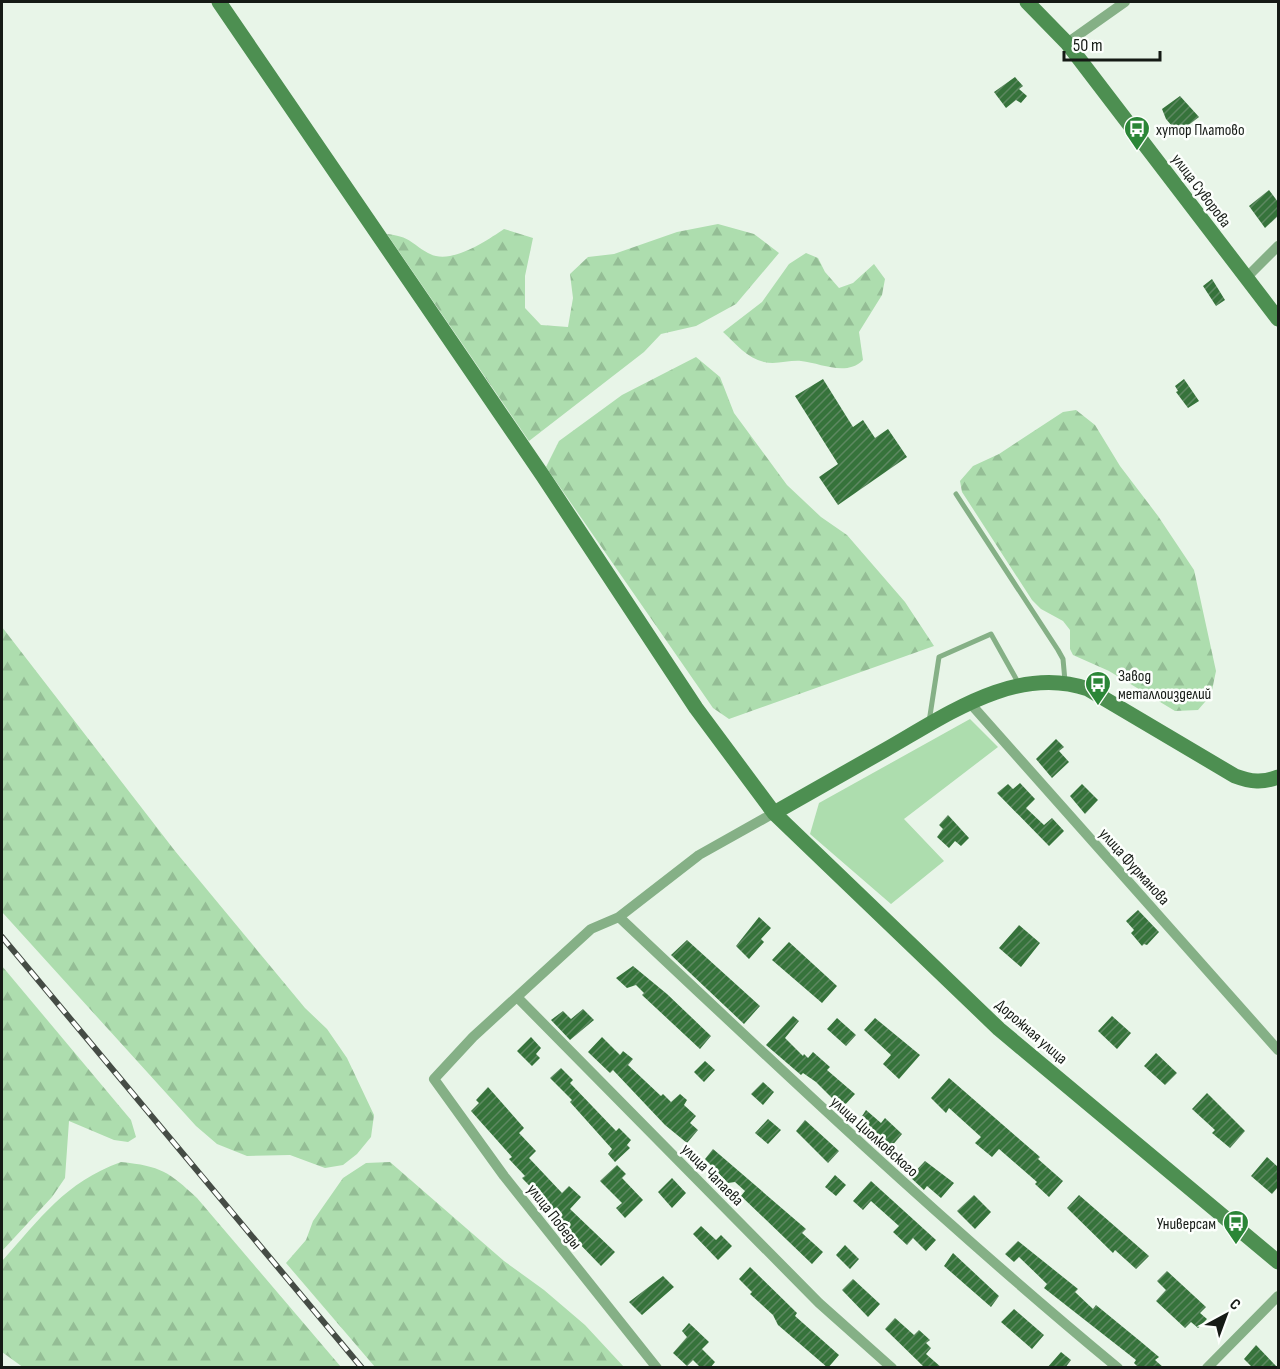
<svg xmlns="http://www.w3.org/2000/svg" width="1280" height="1369" viewBox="0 0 1280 1369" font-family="'Sofia Sans Condensed',sans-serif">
<defs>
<pattern id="forest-firs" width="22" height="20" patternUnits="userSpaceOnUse" patternTransform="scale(1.5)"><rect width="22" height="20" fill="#adddae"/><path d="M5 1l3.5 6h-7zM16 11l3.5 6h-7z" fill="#94bd95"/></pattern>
<pattern id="building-hatch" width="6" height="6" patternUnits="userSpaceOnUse" patternTransform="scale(1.5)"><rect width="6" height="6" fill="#36733b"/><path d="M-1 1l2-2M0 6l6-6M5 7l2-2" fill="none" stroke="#5d8861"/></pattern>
</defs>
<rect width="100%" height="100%" fill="#e8f5e8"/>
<!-- grass -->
<path fill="#adddae" d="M970,719L998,747L904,819L944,861L891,904L810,834L819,803Z"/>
<!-- forest -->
<path fill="url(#forest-firs)" d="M718,224L754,234L779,253L736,304L696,326L661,334L644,352L529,441L387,234C411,237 409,242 428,253C450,266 486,241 504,229L533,238L525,276V308L541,325L568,327L573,298L570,274L588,257L614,254L677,232Z
M806,253L818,258L825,272L839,288L853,283L874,264L885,279L882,295L859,332L863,360C846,377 821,363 801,361C789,360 776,365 764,362C747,358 735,343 723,332L762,302L789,264Z
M696,357L720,377L734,413L787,485L821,517L847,535L905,602L934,646L729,719L713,708L546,467L559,441L622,395Z
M1076,410L1095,425L1120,466L1158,516L1194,570L1216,671L1211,695L1198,710L1175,711L1109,671L1073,655L1070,649V630L1063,621L1041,609L1032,600L962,492L960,481L973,466L999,454L1063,412Z
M2,627L175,851L305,1008L327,1029L347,1058L374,1115L371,1137L357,1154L343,1165L325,1168L290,1155L247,1156L217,1144L196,1126L2,912Z
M2,966L131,1120L136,1137L128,1142L114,1140L69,1121L65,1178L52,1197L2,1251Z
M121,1162C161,1166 169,1172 197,1198L341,1367L24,1368L2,1352V1261C41,1218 64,1183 121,1162Z
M390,1162L504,1261L544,1290L585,1325L624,1367H375L286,1263L306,1240L313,1221L343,1178L366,1163Z"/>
<!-- building -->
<path fill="url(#building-hatch)" d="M1015,77L1023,86L1019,89L1027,96L1021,103L1016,100L1006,108L994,92Z
M1180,96L1199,117L1178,133L1166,119L1162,109Z
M1269,190L1278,202V216L1265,228L1249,206Z
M1212,279L1225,300L1216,306L1203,286Z
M823,379L853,427L863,420L875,438L888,429L907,457L838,505L819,477L838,464L795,396Z
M1184,379L1199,401L1188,408L1176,392L1178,391L1175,386Z
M1056,739L1064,747L1059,751L1069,762L1052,778L1036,759Z
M1020,783L1035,799L1026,808L1044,825L1052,818L1064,831L1049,846L997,793L1008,784L1013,789Z
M1082,784L1098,800L1085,814L1070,796Z
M948,815L969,838L961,846L955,841L949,848L937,837L943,829L939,825Z
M1138,910L1159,932L1147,945L1144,944L1142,946L1131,933L1134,930L1126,921Z
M759,917L771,928L761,939L764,942L749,959L736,946Z
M1019,925L1040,943L1021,967L999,948Z
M687,940L760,1006L744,1024L671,955Z
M789,942L837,986L822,1003L772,960Z
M633,966L667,994L711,1036L700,1049L642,995L644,993L636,985L627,988L616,978Z
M583,1009L594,1020L570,1040L551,1020L563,1011L571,1019Z
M793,1016L799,1021L785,1038L803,1056L804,1054L808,1058L813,1052L830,1067L827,1070L855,1094L842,1108L816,1082L803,1073L801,1075L766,1045Z
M1112,1016L1131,1033L1117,1049L1098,1031Z
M837,1018L856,1035L846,1046L827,1029Z
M875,1018L920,1055L899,1079L883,1064L891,1055L864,1030Z
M531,1037L541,1048L536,1054L540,1058L532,1066L517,1051Z
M602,1037L620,1055L623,1051L633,1059L628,1065L661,1096L663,1094L671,1102L680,1094L687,1100L684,1105L696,1116L690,1123L698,1130L687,1143L665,1125L613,1070L610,1073L588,1052Z
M1156,1053L1177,1073L1165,1085L1144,1066Z
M705,1061L715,1070L704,1082L694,1072Z
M561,1068L573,1080L570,1083L616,1131L619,1128L631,1140L627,1145L630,1148L615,1162L608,1154L612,1149L570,1102L572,1100L550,1078Z
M949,1078L1040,1157L1038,1159L1063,1181L1049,1197L1035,1184L1037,1182L999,1149L992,1157L975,1143L981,1137L949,1108L946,1113L931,1098Z
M763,1082L774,1092L763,1105L751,1094Z
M488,1087L524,1128L519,1133L536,1151L529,1158L562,1193L569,1186L581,1197L570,1209L615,1252L601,1266L547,1210L550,1207L522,1178L525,1176L509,1159L512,1157L471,1111L479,1103L476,1100Z
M1207,1093L1245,1131L1230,1148L1212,1133L1215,1130L1192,1109Z
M866,1110L881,1123L885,1118L902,1134L885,1154L855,1127Z
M768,1119L781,1130L768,1144L755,1133Z
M805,1120L839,1151L828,1163L796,1131Z
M713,1149L806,1229L802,1233L823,1252L812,1264L741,1196L745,1191L735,1182L728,1183L705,1159Z
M1267,1157L1278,1167V1187L1272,1194L1251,1176Z
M925,1161L954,1183L941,1198L927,1186L924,1190L910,1177Z
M617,1165L626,1174L622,1178L643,1200L625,1218L616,1208L622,1203L600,1181Z
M835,1175L846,1185L836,1196L825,1187Z
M672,1178L686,1193L672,1208L658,1192Z
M871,1181L936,1240L926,1251L913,1238L907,1245L893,1232L899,1226L871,1201L863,1210L853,1201Z
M974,1195L991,1212L975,1229L957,1211Z
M1079,1195L1149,1256L1136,1269L1115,1250L1113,1253L1067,1208Z
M701,1226L716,1240L721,1235L732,1246L718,1260L693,1234Z
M1018,1241L1078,1289L1075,1292L1093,1309L1096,1305L1140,1341L1159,1357L1155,1360L1164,1368H1139L1134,1363L1136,1360L1044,1288L1047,1284L1019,1257L1014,1262L1005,1254Z
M845,1245L859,1259L850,1269L836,1255Z
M953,1253L999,1296L991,1307L944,1266Z
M750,1267L797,1313L795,1316L839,1355L828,1368L778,1325L773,1315L750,1294L752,1292L739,1279Z
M1167,1271L1206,1307L1200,1313L1207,1319L1198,1328L1191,1322L1185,1328L1156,1301L1166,1290L1157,1281Z
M663,1276L674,1287L642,1315L629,1302Z
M853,1279L880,1304L868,1317L842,1290Z
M1014,1309L1044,1335L1032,1349L1001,1322Z
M895,1318L914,1335L919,1330L930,1340L926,1343L931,1348L926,1354L942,1368H925L885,1329Z
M689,1323L709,1342L702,1349L715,1362L710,1368H701L693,1360L687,1366L673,1353L687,1337L682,1331Z
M1256,1345L1278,1368H1253L1244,1359Z
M1061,1352L1071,1360L1065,1368H1047Z"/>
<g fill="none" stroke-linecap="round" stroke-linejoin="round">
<!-- lane -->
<path stroke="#85b086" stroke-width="5" d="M956,494L1058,650L1063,659L1065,681
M929,722L939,657L991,634L1019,684"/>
<!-- street -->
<path stroke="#85b086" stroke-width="10" d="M1067,43L1125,2
M1246,278L1278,246
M969,702L1278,1050
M619,917C782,1071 945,1225 1118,1368
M517,997L819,1303L892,1368
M657,1368L504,1176L434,1079L473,1037L591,929L619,917L699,855L774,813
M1207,1368L1278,1296"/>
<!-- secondary -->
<path stroke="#4d8f51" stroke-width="15" d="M219,2L543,476L696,708L774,813L999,1029L1278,1262
M1027,2L1067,43L1278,319
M774,813C811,792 848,771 885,750C945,716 1016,664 1088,689L1235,776C1251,782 1263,783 1278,777"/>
<defs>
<path id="rail" d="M2,937L362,1368"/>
</defs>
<!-- rail casing -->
<use href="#rail" stroke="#454c45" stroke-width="6"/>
<!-- rail -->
<use href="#rail" stroke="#fcfffc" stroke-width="4" stroke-dasharray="11" stroke-linecap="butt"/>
</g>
<!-- icons -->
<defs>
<symbol id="bus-pin" viewBox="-11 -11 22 30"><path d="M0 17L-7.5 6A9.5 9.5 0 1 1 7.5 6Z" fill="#2b8637" stroke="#fcfffc"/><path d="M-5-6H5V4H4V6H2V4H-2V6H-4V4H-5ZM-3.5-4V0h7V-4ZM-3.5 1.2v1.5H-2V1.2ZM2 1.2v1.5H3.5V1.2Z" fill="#fff"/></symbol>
</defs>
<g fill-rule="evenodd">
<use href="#bus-pin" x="1122" y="114" width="30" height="40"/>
<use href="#bus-pin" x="1083" y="669" width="30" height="40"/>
<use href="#bus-pin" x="1221" y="1208" width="30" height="40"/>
</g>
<g text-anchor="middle" stroke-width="5" stroke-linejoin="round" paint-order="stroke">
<!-- poi labels -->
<g font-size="16" fill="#151a15" stroke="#fcfffc" text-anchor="start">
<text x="1156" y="135">хутор Платово</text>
<text x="1118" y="681">Завод<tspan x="1118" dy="18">металлоизделий</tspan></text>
<text x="1216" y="1229" text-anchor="end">Универсам</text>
</g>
<!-- street labels -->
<g font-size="16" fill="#151a15" stroke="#fcfffc">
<text transform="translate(1202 190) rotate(53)" y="6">улица Суворова</text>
<text transform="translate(1135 866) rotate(48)" y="6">улица Фурманова</text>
<text transform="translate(1032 1031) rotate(41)" y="6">Дорожная улица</text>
<text transform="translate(875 1136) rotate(42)" y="6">улица Циолковского</text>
<text transform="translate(713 1174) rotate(45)" y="6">улица Чапаева</text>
<text transform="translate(555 1216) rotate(52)" y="6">улица Победы</text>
</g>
</g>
<!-- border -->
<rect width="1280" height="1369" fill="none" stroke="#151a15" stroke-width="6"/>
<!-- north arrow -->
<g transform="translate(1226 1315) rotate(41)" stroke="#fcfffc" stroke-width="4.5" paint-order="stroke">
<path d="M0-4.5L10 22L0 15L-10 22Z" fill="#151a15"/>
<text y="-9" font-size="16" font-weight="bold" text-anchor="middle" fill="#151a15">С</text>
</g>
<!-- scale -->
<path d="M1064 51v9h96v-9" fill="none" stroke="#151a15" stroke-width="3"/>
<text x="1073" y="51" font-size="18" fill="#151a15" stroke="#fcfffc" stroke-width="4.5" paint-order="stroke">50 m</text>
</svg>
